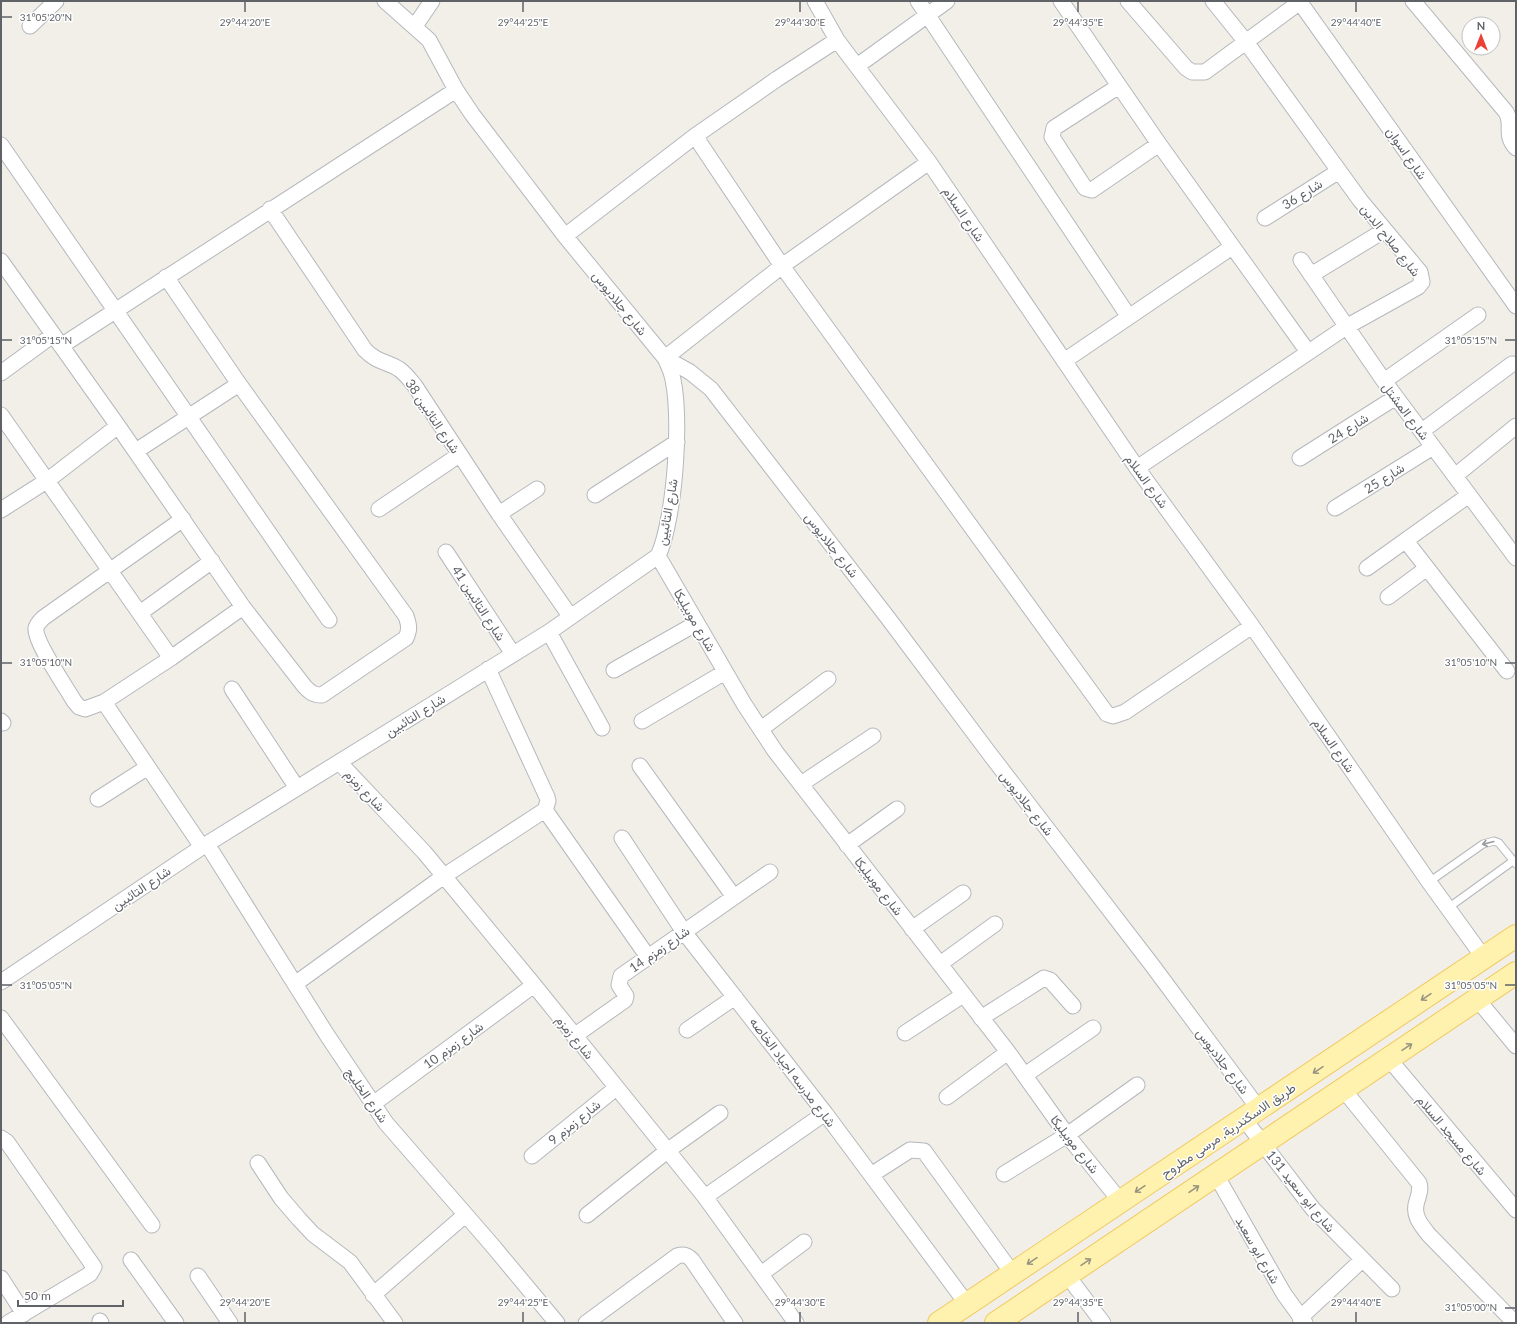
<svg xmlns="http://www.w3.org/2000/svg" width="1517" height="1324" viewBox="0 0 1517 1324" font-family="Lato,Vazirmatn,sans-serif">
<rect width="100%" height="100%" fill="#f1efe8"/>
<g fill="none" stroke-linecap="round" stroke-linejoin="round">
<defs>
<path id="lane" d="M1429,882L1483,844L1494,841L1499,843L1516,864
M1448,908L1513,861"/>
<path id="street" d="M385,1L429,40L456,90L472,114L565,236L665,358L690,372L711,389L888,618L989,753L1152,965L1259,1109
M815,1L837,40L929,162L1137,468L1252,626L1429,882L1484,958
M918,1L1129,317
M1061,1L1159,144L1308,352
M1128,1L1186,68L1192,72H1205L1300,2
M1299,1L1516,306
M1413,1L1506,112C1514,125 1503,134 1516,148
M30,26L56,1
M415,26L432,1
M857,66L947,1
M1119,86L1054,128L1052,137L1085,188L1092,190L1159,144
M695,136L782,266L1107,714L1113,716L1125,712L1252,626
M1,145L329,620
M270,209L365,350C378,363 386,361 399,369C406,374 410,380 415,386L499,514L570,616
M1265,218L1339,171
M565,236L695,136L777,79L837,40
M1301,260L1384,381L1516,558
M1,261L118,426L243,607L305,687C311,693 314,695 322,695L406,638C410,629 409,625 406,616L239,384L166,277
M1311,275L1385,230
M61,346L456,90
M1064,361L1232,247
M1,373L53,335
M1384,381L1478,315
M1,415L171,658
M1422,431L1512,364
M136,451L239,384
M1300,458L1396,397
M1137,468L1346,327L1418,287L1422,282L1420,272L1360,200L1246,42L1213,1
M1455,476L1516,426
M595,495L677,442
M1335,508L1433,447
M379,509L459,455
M1,510L48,480L118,426
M499,514L537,489
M183,519L43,618C40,621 37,624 36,628C34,641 66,687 74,701L79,707L85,709L104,702L171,658L243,607
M1406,541L1507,671
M446,552L513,654
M658,556L744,704L775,751L1008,1052L1067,1135L1121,1202
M1367,568L1469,495
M1388,597L1427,568
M140,613L212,561
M549,632L602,728
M614,670L697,623
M232,689L297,788
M104,702L202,847
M1,721L3,723
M642,721L725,672
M761,729L828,679
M339,762L424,852L534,985L705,1197L796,1323
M640,766L734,897
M801,784L873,736
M98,799L148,767
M545,810L648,957
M622,838L684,932L825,1113L967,1304
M207,844L327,1035L386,1123L492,1245L557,1323
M847,845L897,809
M912,929L963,893
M940,964L995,924
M1,982L202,847L549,632L658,556C675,520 683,409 671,372C669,367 667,362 665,358L782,266L929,162
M295,984L444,876L545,810L548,801L547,797L488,669
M1477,999L1516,1046
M1,1018L152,1225
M981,1018L1044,978L1050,980L1073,1006
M687,1030L735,997
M905,1033L963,995
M574,1036L625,1000L626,996L619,985L621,976L770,872
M1389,1059L1516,1210
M1025,1075L1093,1028
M1343,1089L1419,1183C1421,1190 1419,1194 1417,1201C1412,1215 1421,1225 1429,1235L1515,1323
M947,1097L1008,1052
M373,1104L534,985
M1244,1119L1313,1209L1392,1289
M1,1138L7,1142L94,1267L90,1274L8,1323
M532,1156L616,1088
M258,1163L281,1198L299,1219L313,1234L350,1262L395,1323
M1004,1174L1067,1135L1137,1085
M871,1175L910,1150L924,1151L1013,1274
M1216,1175L1284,1294L1305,1323
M705,1197L825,1113
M587,1215L667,1151L720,1113
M131,1260L176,1323
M761,1274L804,1242
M1067,1275L1103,1323
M198,1276L230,1323
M1,1278L24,1314
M373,1295L465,1215
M1300,1318L1362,1260
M100,1321L101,1323
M586,1323L677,1256C684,1254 687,1255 692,1260L735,1323"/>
<path id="primary" d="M939,1323L1516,936
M996,1323L1516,973"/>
</defs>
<!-- lane casing -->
<use href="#lane" stroke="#b5b8bc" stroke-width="9"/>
<!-- street casing -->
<use href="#street" stroke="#b5b8bc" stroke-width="17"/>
<!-- primary casing -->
<use href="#primary" stroke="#f2c960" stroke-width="24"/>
<!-- lane -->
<use href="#lane" stroke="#fff" stroke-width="7"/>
<!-- street -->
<use href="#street" stroke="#fff" stroke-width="15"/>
<!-- primary -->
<use href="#primary" stroke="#fff2af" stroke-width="22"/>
</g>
<!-- one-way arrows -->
<defs><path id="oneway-shaft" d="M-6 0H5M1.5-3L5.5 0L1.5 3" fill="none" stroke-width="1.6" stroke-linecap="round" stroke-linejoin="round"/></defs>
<use stroke="#979a9d" href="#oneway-shaft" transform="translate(1488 843) rotate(166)"/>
<g stroke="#979581">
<use href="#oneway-shaft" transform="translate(1426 997) rotate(146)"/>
<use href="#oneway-shaft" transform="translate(1407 1047) rotate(-34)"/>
<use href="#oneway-shaft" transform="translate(1318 1070) rotate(146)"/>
<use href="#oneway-shaft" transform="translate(1140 1189) rotate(146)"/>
<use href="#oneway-shaft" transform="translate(1194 1189) rotate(-34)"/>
<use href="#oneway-shaft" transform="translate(1032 1261) rotate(146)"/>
<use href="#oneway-shaft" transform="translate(1086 1262) rotate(-34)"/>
</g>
<!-- ticks -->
<path fill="none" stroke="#5f6368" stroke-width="1.5" d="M245,2V12M523,2V12M800,2V12M1078,2V12M1356,2V12M2,17H12M2,340H12M1505,340H1515M2,663H12M1505,663H1515M2,985H12M1505,985H1515M1505,1308H1515M245,1312V1322M523,1312V1322M800,1312V1322M1078,1312V1322M1356,1312V1322"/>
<g text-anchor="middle" stroke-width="3" stroke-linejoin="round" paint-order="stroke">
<!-- street labels -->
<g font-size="13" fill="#5f6368" stroke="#fff">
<text transform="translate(1407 153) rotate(55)" y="5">شارع اسوان</text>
<text transform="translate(1302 194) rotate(-32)" y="5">شارع 36</text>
<text transform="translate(964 214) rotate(56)" y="5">شارع السلام</text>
<text transform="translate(1391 240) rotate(52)" y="5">شارع صلاح الدين</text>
<text transform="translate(620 303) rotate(51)" y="5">شارع جلاديوس</text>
<text transform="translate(1406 411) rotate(53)" y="5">شارع المشتل</text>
<text transform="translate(433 416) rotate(56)" y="5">شارع التائبين 38</text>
<text transform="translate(1348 428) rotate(-32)" y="5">شارع 24</text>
<text transform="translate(1384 478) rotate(-32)" y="5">شارع 25</text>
<text transform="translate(1147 481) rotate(54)" y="5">شارع السلام</text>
<text transform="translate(667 512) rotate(-80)" y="5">شارع التائبين</text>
<text transform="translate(832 545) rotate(52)" y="5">شارع جلاديوس</text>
<text transform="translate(479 603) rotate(57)" y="5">شارع التائبين 41</text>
<text transform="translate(695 620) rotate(60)" y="5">شارع موبيليكا</text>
<text transform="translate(415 715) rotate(-32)" y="5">شارع التائبين</text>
<text transform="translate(1334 745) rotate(55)" y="5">شارع السلام</text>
<text transform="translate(365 790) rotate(47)" y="5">شارع زمزم</text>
<text transform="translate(1027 803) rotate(52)" y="5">شارع جلاديوس</text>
<text transform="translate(879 886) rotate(52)" y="5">شارع موبيليكا</text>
<text transform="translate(141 888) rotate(-34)" y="5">شارع التائبين</text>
<text transform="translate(659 949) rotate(-35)" y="5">شارع زمزم 14</text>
<text transform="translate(575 1037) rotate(51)" y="5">شارع زمزم</text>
<text transform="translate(453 1045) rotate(-36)" y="5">شارع زمزم 10</text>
<text transform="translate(1223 1061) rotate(53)" y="5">شارع جلاديوس</text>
<text transform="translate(793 1072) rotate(53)" y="5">شارع مدرسه اجياد الخاصه</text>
<text transform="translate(367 1095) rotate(55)" y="5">شارع الخليج</text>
<text transform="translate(574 1122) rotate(-39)" y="5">شارع زمزم 9</text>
<text transform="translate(1228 1130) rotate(-34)" y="5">طريق الاسكندرية, مرسى مطروح</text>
<text transform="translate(1452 1135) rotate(50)" y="5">شارع مسجد السلام</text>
<text transform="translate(1075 1144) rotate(52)" y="5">شارع موبيليكا</text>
<text transform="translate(1301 1191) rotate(51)" y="5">شارع ابو سعيد 131</text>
<text transform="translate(1258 1250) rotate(60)" y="5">شارع ابو سعيد</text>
</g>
</g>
<g font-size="10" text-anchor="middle" fill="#5f6368" stroke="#fff" stroke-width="3" stroke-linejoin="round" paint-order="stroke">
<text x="46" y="21">31°05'20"N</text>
<text x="245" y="26">29°44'20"E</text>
<text x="523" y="26">29°44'25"E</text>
<text x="800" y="26">29°44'30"E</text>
<text x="1078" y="26">29°44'35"E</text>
<text x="1356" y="26">29°44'40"E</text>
<text x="46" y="344">31°05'15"N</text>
<text x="1471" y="344">31°05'15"N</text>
<text x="46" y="666">31°05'10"N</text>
<text x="1471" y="666">31°05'10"N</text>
<text x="46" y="989">31°05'05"N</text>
<text x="1471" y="989">31°05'05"N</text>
<text x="245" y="1306">29°44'20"E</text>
<text x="523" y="1306">29°44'25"E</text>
<text x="800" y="1306">29°44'30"E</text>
<text x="1078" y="1306">29°44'35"E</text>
<text x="1356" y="1306">29°44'40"E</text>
<text x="1471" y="1311">31°05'00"N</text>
</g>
<!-- border -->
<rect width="1517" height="1324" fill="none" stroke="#5f6368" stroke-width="4"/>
<!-- north arrow -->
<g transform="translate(1481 36)"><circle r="19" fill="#ffffff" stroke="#bfc1c3"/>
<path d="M0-3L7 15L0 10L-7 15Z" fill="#ea4335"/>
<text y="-6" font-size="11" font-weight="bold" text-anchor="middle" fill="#5f6368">N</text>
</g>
<!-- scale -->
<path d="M18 1300v6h105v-6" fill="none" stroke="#5f6368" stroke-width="2"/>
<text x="24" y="1300" font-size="12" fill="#5f6368" stroke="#ffffff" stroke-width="3" paint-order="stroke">50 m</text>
</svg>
